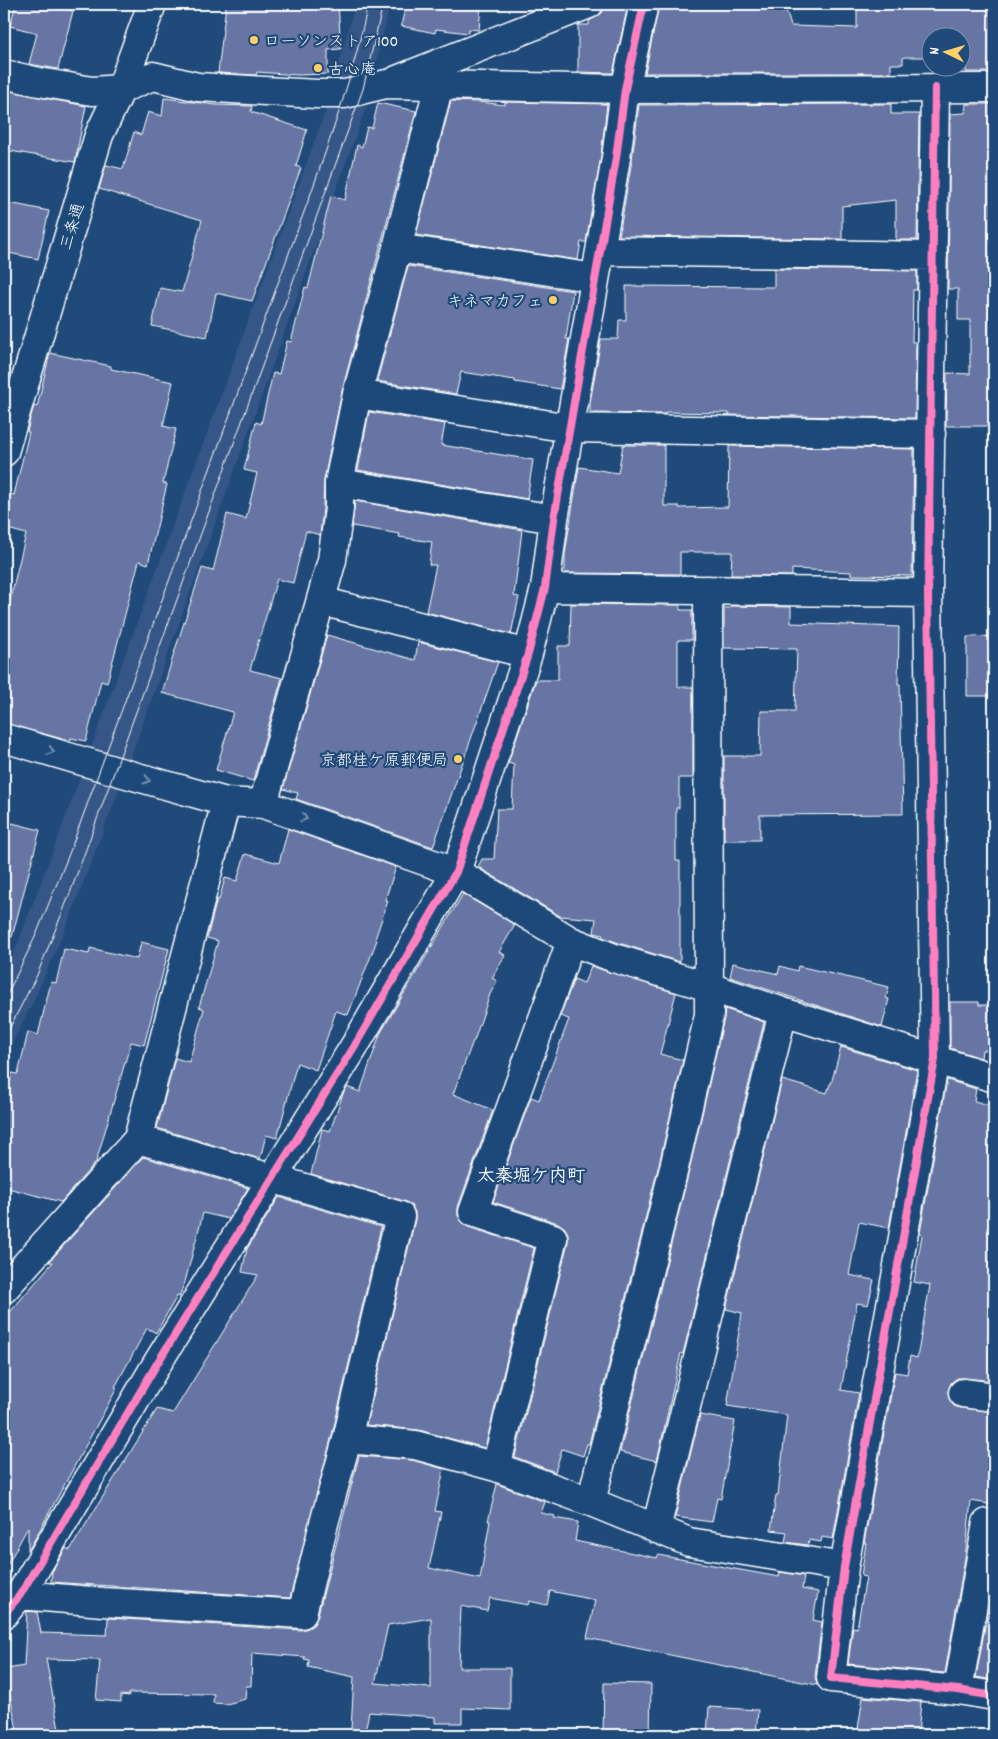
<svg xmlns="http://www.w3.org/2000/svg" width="998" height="1739" viewBox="0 0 998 1739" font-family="Dekko,'Klee One',sans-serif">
<rect width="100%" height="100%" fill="#1f4a7a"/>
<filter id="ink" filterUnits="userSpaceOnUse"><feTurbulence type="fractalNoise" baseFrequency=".02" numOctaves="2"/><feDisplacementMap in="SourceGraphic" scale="10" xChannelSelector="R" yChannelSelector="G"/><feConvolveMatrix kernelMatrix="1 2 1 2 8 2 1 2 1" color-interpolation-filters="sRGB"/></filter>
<g filter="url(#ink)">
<!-- built -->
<path fill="#345786" d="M355,4H390L367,105L114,803L68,923L33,1002L4,1059V979L54,848L326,110Z"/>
<!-- building -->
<path fill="#6675a3" stroke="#fff" fill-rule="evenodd" d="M16,4H59V7L73,11L58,69L29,64L37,33L10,26Z
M292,4H338L341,49L328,50V74L298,75L257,72L256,75L218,73L226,5L292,6Z
M406,4H481L479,30L469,29L468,33L436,29L435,33L401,26Z
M604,4L628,5L613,73L578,72V25H589V21L602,13Z
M661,4H705L723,7L736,4H784L791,26L857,28V4H994V72H966V66H960V38H930V57H905L903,58V64H891V73H645L659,5Z
M4,90L86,106L75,162L4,150Z
M164,98L215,105L252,106L251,112L307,130L296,166L301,168L252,301L216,293L207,337L152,326L160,288L182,292L202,220L99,189L106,165L123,169L134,132L141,135L148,112L162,116Z
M451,101L479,102L505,105V102L607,104L601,156L586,242H581L578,260L416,235Z
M378,103L416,111L342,391L324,480L323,508L320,535L306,531L293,583L277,579L250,670L282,678L253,781L216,770L233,712L162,693L175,650L202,568L213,571L227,514L246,519L257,473L244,470L256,422L261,424L273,373L279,374L287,341L291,342L305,287L308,288L331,196L345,200L357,145L362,147L367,127L372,128Z
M891,104V114H919L917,240H896V200L842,206V239L619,236L632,160L639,105Z
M966,104H994V426H946L947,373L970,374V320H958V289H948L950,114L965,113Z
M9,203L49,211L38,259L4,252V225Z
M408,266L573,291L566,339H569L560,389L515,382V380L461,372L456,394L377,381Z
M774,269L917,271V290H913L912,342H916L915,418L729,415V413L666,412L665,414L590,413V403L601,339H618L619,320H626V286L774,287Z
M50,353L111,366V369L173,382L163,426L176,429L163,483L167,484L148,564L139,561L107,683L101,681L86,741L71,738L70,741L4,723V625L26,534L4,528V521L10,494L14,495L29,432H27L30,419L34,406L37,407Z
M369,412L445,424L441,445L533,460L527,499L358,470Z
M623,445H664V506H679V508L728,507L729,446L914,449L912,576L851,575V572L792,569V576L731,575L732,552H680V574L565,573V554L579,467L618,473Z
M355,501L522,530L514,596L519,597L511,634L426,612L436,565H429L432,542L399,537L400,534L352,526Z
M571,604L680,605V610H692V640H678V687H693V778H679V808H676V861H680V962L619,943L602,937L603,935L594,933L596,919L560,916L478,867L482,859H494L497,809H512L514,765L508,763L536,680H558V646H570Z
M731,606L791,607V623L899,627L898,684H900L903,814L760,815V840H724V756H760L761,711H795L797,649L724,648V608H730Z
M327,635L415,660L418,642L498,662L433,847L296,799L298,793L283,789Z
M994,636V696H967V637Z
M4,821L40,830L12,937L4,936Z
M288,829L396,867L385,900L388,901L375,939L377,940L348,1015L336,1011L316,1070L297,1063L277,1138L266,1135L260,1159L157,1128L175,1058L189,1062L204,1009L199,1007L218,941L207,938L217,899L219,900L225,878L237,881L245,854L279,863Z
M463,894L515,925L499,952L505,955L492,978L497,981L490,994L474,1041H473L453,1094L493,1110L458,1207V1215L462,1223L468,1227L534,1248L485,1448L419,1430L366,1425L415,1220V1212L411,1205L404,1201L311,1174L322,1129L330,1131L343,1094L347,1087L360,1092L380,1034Z
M141,942L169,949L144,1045L131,1042L96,1162L61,1202L4,1187V1105L12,1073L18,1074L28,1032L38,1035L51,982L56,983L64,949L89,954L90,948L137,959Z
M733,963L778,974L780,966L797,971L798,966L889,987L886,998L889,999L882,1027L730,977Z
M591,966L676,993L660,1054L683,1060L659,1164L589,1444H587L583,1456L562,1449L555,1472L515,1457L568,1242V1234L565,1228L558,1223L493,1202L531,1097L539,1100L569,1019L560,1016L574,979L584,983Z
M950,1002H979V1005H994V1050H982L981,1058L950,1048Z
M725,1009L764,1022L683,1354L681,1353L657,1461L620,1452L689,1171L724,1018Z
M841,1047L917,1070L889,1228L859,1222L849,1275L874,1280L868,1305L857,1303L841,1390L859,1393L833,1539L822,1537L821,1542L809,1540L808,1545L785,1542L787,1532L771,1530L776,1495H778L787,1415L727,1406L742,1313L726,1309L782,1080L827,1093L830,1084H831Z
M947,1080L976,1089L974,1101L994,1106V1381L965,1378H957L951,1383L948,1391L949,1399L954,1406L961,1408L994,1412V1505L971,1501L965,1558L945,1673L848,1664L853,1627L857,1628L866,1577L861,1576L866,1543H864L895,1372L907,1374L910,1356L917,1358L930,1285L914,1282L922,1235L920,1233Z
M143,1157L248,1188L229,1219L203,1213L185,1282L179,1297L177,1296L156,1333L147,1328L115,1387L117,1388L31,1546L28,1552V1527L4,1571V1319L53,1262H49Z
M279,1197L381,1227L332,1435L290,1598L51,1582L52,1572L66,1548L70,1550L157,1409L173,1413L258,1275L242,1272L247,1249Z
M700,1415L735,1421L721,1499L717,1498L712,1522L675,1517Z
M359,1456L412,1460L444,1469L435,1511L441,1512L429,1568L480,1579L490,1521H488L497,1484L545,1502L541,1513L555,1516L554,1518L578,1522L575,1541L657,1558L658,1555L779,1577L780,1572L804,1576L802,1589L818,1592L813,1620L822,1622L815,1676L817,1685L587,1638L595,1600L550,1591L547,1605L529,1601L528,1605L490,1598L487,1611L461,1606L459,1668H510V1710L462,1708V1723H435V1717L369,1712L365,1731L351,1729L354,1677L308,1667L309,1660L304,1659L305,1657L252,1653L251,1686H246L245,1699L227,1704L213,1703L214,1694L129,1693V1696L121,1695V1702L96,1700L100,1660L46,1659L60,1735H18L7,1680L9,1679L7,1669L24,1666L27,1611L37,1612L41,1633L107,1635L108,1618L301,1630L308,1628L314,1624L317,1618ZM431,1618V1688L375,1683L388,1625Z
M993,1582L994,1583V1680L976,1677Z
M604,1683L651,1684L650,1735H603Z
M863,1697L921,1702L918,1735H857Z
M709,1707L758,1710L756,1735H707Z"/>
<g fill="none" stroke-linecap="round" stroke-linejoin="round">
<defs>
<path id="minor" d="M4,74L39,82L92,91L121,89L153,76L198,87L316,94H345L386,84L625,89L994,88
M397,80L589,4
M935,88L928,593L935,1059L844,1567L831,1678L958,1690L994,1696
M397,248L595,278
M600,251L933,256
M357,394L569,428L931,434
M339,483L554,519
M545,588L928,593
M321,601L528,654
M4,738L116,771L226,802L263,804L456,872L571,941L614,958L709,987L783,1012L994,1078
M263,804L332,560L339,509V483L357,394L397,248L439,85
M138,1139L400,1216L347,1439
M4,1289L138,1139L226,802
M963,1393L994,1397
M496,1467L553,1238L473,1212L571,941
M591,1502L674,1168L709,1015L708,590
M656,1529L783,1012
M20,1595L103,1602L302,1614L323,1527L347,1439L415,1445L496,1467L591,1502L689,1542L844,1567
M4,1614L20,1595L158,1362L354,1047L456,872L528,654L545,588L554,519L616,158L625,89L644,4
M958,1690L987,1523L994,1524"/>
<path id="major" d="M4,452L99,135L121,89L152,4"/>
</defs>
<!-- minor casing -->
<use href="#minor" stroke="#fff" stroke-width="31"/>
<!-- major casing -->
<use href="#major" stroke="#fff" stroke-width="31"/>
<!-- minor -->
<use href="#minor" stroke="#1f4a7a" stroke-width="28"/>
<!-- major -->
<use href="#major" stroke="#1f4a7a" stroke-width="28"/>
<!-- tram -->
<path stroke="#fff" stroke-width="1" d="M4,1001L36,935L69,854L311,193C333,131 355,69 368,4
M4,1039L37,975L69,896L363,89L383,4"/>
<defs>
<path id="cycleway" d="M935,88L928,593L935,1059L844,1567L831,1678L958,1690L994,1696
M4,1614L20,1595L158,1362L354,1047L456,872L528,654L545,588L554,519L616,158L625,89L644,4"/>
</defs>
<!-- cycleway casing -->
<use href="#cycleway" stroke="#1f4a7a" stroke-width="11"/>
<!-- cycleway -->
<use href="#cycleway" stroke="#ff80c0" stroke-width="8"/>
</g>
<!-- one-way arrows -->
<defs><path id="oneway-chevron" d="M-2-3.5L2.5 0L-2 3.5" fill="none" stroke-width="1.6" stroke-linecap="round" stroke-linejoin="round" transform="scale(1.25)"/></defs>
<g stroke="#7992af">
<use href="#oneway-chevron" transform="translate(51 751) rotate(16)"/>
<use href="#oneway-chevron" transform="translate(147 780) rotate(15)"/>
<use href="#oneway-chevron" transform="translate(304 818) rotate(19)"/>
</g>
</g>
<!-- markers -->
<g fill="#ffd166" stroke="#1f4a7a" stroke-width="2">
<circle cx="254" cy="40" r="5"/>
<circle cx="318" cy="68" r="5"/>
<circle cx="553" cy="300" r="5"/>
<circle cx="458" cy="759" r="5"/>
</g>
<g text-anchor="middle" stroke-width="4.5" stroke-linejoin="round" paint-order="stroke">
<!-- poi labels -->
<g font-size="16" fill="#fff" stroke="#1f4a7a" text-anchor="start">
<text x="264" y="46">ローソンストア100</text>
<text x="328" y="74">古心庵</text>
<text x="543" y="306" text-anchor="end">キネマカフェ</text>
<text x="448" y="765" text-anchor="end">京都桂ケ原郵便局</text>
</g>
<!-- street labels -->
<g font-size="16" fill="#fff" stroke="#1f4a7a">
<text transform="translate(71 226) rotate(-73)" y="6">三条通</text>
</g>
<!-- neighbourhood labels -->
<g font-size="18" font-weight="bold" fill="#fff" stroke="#1f4a7a">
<text x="531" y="1181">太秦堀ケ内町</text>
</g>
</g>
<!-- margin -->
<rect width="998" height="1739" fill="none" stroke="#1f4a7a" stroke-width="20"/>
<rect x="10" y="10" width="978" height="1719" fill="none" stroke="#fff" stroke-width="2" filter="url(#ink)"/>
<!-- north arrow -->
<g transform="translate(946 52) rotate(275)"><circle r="24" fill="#1f4a7a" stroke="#7992af"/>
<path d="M0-4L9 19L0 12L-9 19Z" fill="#ffd166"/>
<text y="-8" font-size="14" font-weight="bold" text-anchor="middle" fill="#ffffff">N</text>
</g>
</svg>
